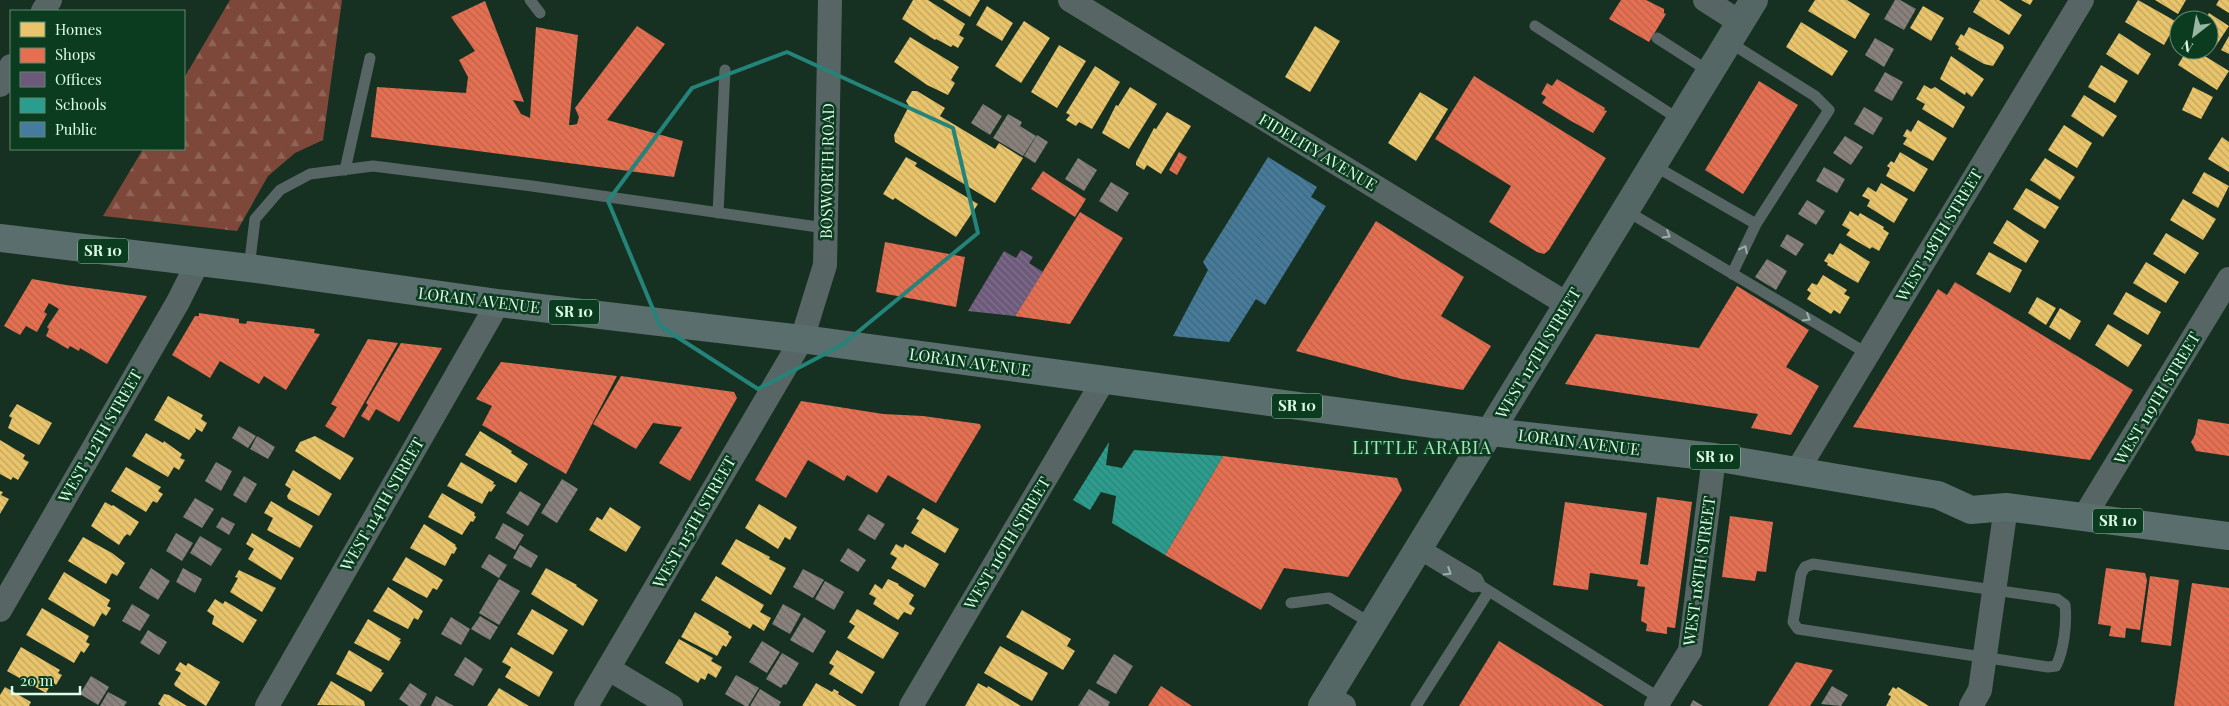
<svg xmlns="http://www.w3.org/2000/svg" width="2229" height="706" viewBox="0 0 2229 706" font-family="'Playfair Display',serif">
<defs>
<pattern id="forest-firs" width="22" height="20" patternUnits="userSpaceOnUse" patternTransform="scale(1.25)"><rect width="22" height="20" fill="#7d4839"/><path d="M5 1l3.5 6h-7zM16 11l3.5 6h-7z" fill="#8f6356"/></pattern>
<pattern id="homes-back-hatch" width="6" height="6" patternUnits="userSpaceOnUse" patternTransform="scale(1.25)"><rect width="6" height="6" fill="#e9c46a"/><path d="M-1 5l2 2M0 0l6 6M5-1l2 2" fill="none" stroke="#c0a661"/></pattern>
<pattern id="shops-back-hatch" width="6" height="6" patternUnits="userSpaceOnUse" patternTransform="scale(1.25)"><rect width="6" height="6" fill="#e76f51"/><path d="M-1 5l2 2M0 0l6 6M5-1l2 2" fill="none" stroke="#b6644d"/></pattern>
<pattern id="offices-back-hatch" width="6" height="6" patternUnits="userSpaceOnUse" patternTransform="scale(1.25)"><rect width="6" height="6" fill="#6d597a"/><path d="M-1 5l2 2M0 0l6 6M5-1l2 2" fill="none" stroke="#81728d"/></pattern>
<pattern id="schools-back-hatch" width="6" height="6" patternUnits="userSpaceOnUse" patternTransform="scale(1.25)"><rect width="6" height="6" fill="#2a9d8f"/><path d="M-1 5l2 2M0 0l6 6M5-1l2 2" fill="none" stroke="#338175"/></pattern>
<pattern id="public-back-hatch" width="6" height="6" patternUnits="userSpaceOnUse" patternTransform="scale(1.25)"><rect width="6" height="6" fill="#457b9d"/><path d="M-1 5l2 2M0 0l6 6M5-1l2 2" fill="none" stroke="#446471"/></pattern>
<pattern id="industry-back-hatch" width="6" height="6" patternUnits="userSpaceOnUse" patternTransform="scale(1.25)"><rect width="6" height="6" fill="#8a817c"/><path d="M-1 5l2 2M0 0l6 6M5-1l2 2" fill="none" stroke="#6e6c66"/></pattern>
</defs>
<rect width="100%" height="100%" fill="#163121"/>
<!-- forest -->
<path fill="url(#forest-firs)" d="M230,0H342L323,140L295,153L268,176L237,231L103,216L143,149H184V78Z"/>
<!-- homes -->
<path fill="url(#homes-back-hatch)" d="M913,0H928L965,24L959,35L964,38L958,48L953,45L951,47L936,39L935,40L902,19Z
M943,0H980L970,17Z
M1815,0H1847L1870,14L1855,39L1808,11Z
M1980,0H1999L2022,15L2009,35L1973,12Z
M2021,0H2033L2030,5Z
M2138,0L2177,22L2164,45L2125,22Z
M2155,0H2186L2178,14Z
M2219,0H2229V13L2216,5Z
M987,6L1013,23L1002,41L976,25Z
M1923,6L1944,18L1931,41L1910,28Z
M2209,13L2229,26L2215,47L2209,44V20H2205Z
M1024,21L1050,38L1021,83L995,66Z
M1801,22L1848,51L1832,76L1786,47Z
M1315,26L1340,41L1310,92L1285,77Z
M1969,27L2003,45L2004,48L1993,66L1984,64L1958,49L1959,47L1955,44L1961,34L1964,36Z
M2119,33L2151,54L2138,75L2106,54Z
M2229,36V54L2221,50Z
M910,37L959,67L951,80L955,83L948,95L927,85L894,62Z
M1059,45L1086,61L1057,108L1031,92Z
M2187,50H2195L2229,71L2217,90L2178,65Z
M1951,56L1984,79L1972,97L1966,92L1965,95L1940,79Z
M2101,65L2128,81L2115,103L2088,87Z
M1095,66L1120,82L1092,129L1079,122L1076,126L1066,120L1070,115L1066,113Z
M1924,85L1931,89L1935,87L1965,107L1953,128L1922,109L1925,104L1916,99Z
M1130,87L1157,104L1129,149L1102,133L1116,105L1118,106Z
M2193,87L2213,97L2201,119L2182,110Z
M912,91H917L945,108L940,116L995,149L999,143L1023,158L995,203L895,142L894,135L909,106L906,101Z
M1420,92L1448,109L1416,161L1388,143Z
M2084,95L2117,116L2103,137L2071,116Z
M1167,112L1191,126L1161,174L1147,165L1144,170L1136,165V162L1154,128L1156,129Z
M1918,120L1947,138L1933,161L1903,144L1907,138L1903,136L1907,129L1911,132Z
M2064,125L2092,143L2077,168L2048,150Z
M2222,137L2229,142V172L2208,159Z
M1900,152L1928,169L1914,192L1886,176L1890,168L1887,166L1891,161L1894,163Z
M906,157L917,163L915,166L978,204L956,237L895,198L893,200L883,194Z
M2045,158L2075,177L2060,200L2030,180Z
M2204,172L2229,186L2218,208L2192,193Z
M1881,183L1908,199L1894,223L1867,206L1870,200L1862,196L1868,187L1876,192Z
M2026,188L2059,207L2045,229L2013,209Z
M2183,199L2216,219L2203,240L2170,220Z
M1850,211L1858,216L1860,213L1884,227L1883,229L1889,233L1879,251L1872,247L1870,249L1846,235L1850,230L1842,225Z
M2007,220L2039,241L2026,263L1993,243Z
M2166,233L2199,253L2185,274L2153,254Z
M1840,243L1870,262L1858,283L1827,265L1828,263L1824,261L1829,253L1833,255Z
M1989,252L2022,270L2010,293L1976,274Z
M2146,262L2179,282L2166,303L2133,283Z
M1823,275L1847,290L1844,294L1850,297L1840,314L1834,310L1831,314L1807,299L1811,293L1807,290L1812,283L1817,285Z
M2126,292L2161,312L2148,335L2113,314Z
M2037,297L2056,308L2046,325L2028,313Z
M2060,308L2081,321L2070,340L2049,327Z
M2108,324L2142,345L2128,367L2095,345Z
M168,396L203,415L201,419L207,423L202,432L195,428L196,431L189,440L154,420Z
M17,404L52,423L39,445L8,428L12,418L9,416Z
M480,431L512,451L511,453L528,464L516,483L465,455Z
M146,433L163,443L164,441L182,454L180,458L185,460L179,470L174,467L168,477L132,456Z
M315,436L354,458L340,480L295,451L300,442Z
M0,440L25,455L23,459L29,462L18,480L13,477L11,480L0,474Z
M461,462L494,482L493,484L496,485L491,492L489,491L482,504L447,486Z
M126,467L161,487L158,491L163,494L157,503L153,501L146,512L111,491Z
M293,470L332,494L319,516L288,499L287,496L291,489L285,485Z
M0,491L3,492L1,495L9,499L0,514Z
M442,493L475,513L474,515L476,517L473,522L471,521L462,535L428,517Z
M271,501L313,526L300,548L267,530L273,518L264,513Z
M105,502L112,506L113,505L139,522L130,536L127,534L124,537L119,545L91,526Z
M759,504L797,527L790,540L785,537L778,549L745,528Z
M610,507L641,527L626,552L589,530L597,517L602,520Z
M923,508L959,529L945,553L911,533L919,520L916,519Z
M424,524L456,545L455,546L457,548L454,554L452,553L445,566L410,548Z
M252,533L294,558L281,580L248,559L254,549L246,544Z
M83,537L112,553L125,563L117,576L112,573L106,584L68,561Z
M736,539L770,557L769,559L786,568L771,595L721,564Z
M896,544L903,548L905,544L939,564L925,588L891,568L897,558L890,554Z
M406,557L443,580L437,590L433,588L427,598L392,580Z
M546,568L577,585L576,586L598,600L583,626L531,594Z
M239,570L276,588L262,612L230,592L238,578L235,577Z
M64,572L110,600L107,606L111,608L106,616L102,613L94,627L48,599Z
M716,576L764,605L760,612L771,618L764,631L753,624L750,629L701,600Z
M888,579L899,584L898,585L914,595L909,604L915,608L911,615L904,612L898,620L873,604L876,598L869,594L875,584L882,589Z
M388,587L423,611L418,620L414,618L408,629L373,611Z
M215,599L223,604L225,601L257,620L243,643L212,624L214,616L207,611Z
M42,608L89,636L86,642L90,644L84,653L81,651L74,663L26,635Z
M532,609L568,630L553,655L517,634Z
M857,609L899,633L883,659L847,638L855,626L849,622Z
M1022,610L1071,639L1067,646L1075,651L1063,670L1006,637Z
M695,612L729,632L728,634L732,637L726,647L723,645L717,656L681,637Z
M368,619L401,639L399,641L401,642L389,661L354,643Z
M679,639L713,658L711,661L722,667L716,678L708,673L705,680L701,678L698,683L665,663Z
M1000,646L1048,673L1032,701L984,673Z
M21,647L60,670L58,673L62,675L56,685L52,682L46,693L7,671Z
M511,647L553,672L539,697L505,677L511,667L502,662Z
M349,650L382,670L381,672L384,673L371,692L336,674Z
M837,650L875,672L862,694L829,674L834,666L829,663Z
M180,662L186,666L188,663L220,682L206,706L175,686L174,684L181,673L175,670Z
M331,681L364,701L365,706L317,705Z
M816,683L832,692L834,689L839,692L838,694L857,706H802Z
M978,683L987,688L988,686L1021,706H965Z
M5,687L31,702L29,706H0V695Z
M1893,687L1896,689L1898,687L1929,706H1886L1891,696L1888,695Z
M499,688L529,706H487Z
M164,694L169,695L187,706H161L158,704Z"/>
<!-- shops -->
<path fill="url(#shops-back-hatch)" d="M1621,0H1646L1664,9V13L1666,14L1649,42L1609,19Z
M485,1L524,102L513,100L521,114L530,118L536,27L578,35L569,125H572L577,124L579,117L575,108L637,26L665,44L607,120L683,141L674,177L371,137L377,87L466,93L468,77L459,60L475,51L451,17Z
M1474,76L1606,158L1549,250L1544,254L1537,252L1489,222L1511,186L1435,139Z
M1557,79L1605,108L1604,110L1607,111L1593,133L1571,121L1542,103L1546,97L1541,94L1547,83L1552,86Z
M1759,81L1798,105L1743,194L1705,170Z
M1179,152L1187,157L1177,175L1169,170Z
M1043,171L1086,199L1075,217L1031,189Z
M1080,212L1123,238L1070,324L1015,316Z
M1376,221L1464,277L1441,316L1491,346L1463,390L1402,379L1296,351Z
M885,242L965,257L956,307L876,292Z
M32,279L66,285L147,296L107,364L80,348L79,351L70,346L68,349L46,336L49,329L47,327L59,309L49,303L44,312L47,314L37,332L26,326L20,335L4,326Z
M1955,282L2133,390L2090,460L1853,427L1938,289L1947,295Z
M1737,286L1809,330L1786,367L1819,386L1791,435L1751,428L1758,414L1565,384L1596,334L1699,348Z
M199,313L239,319V323L246,324L247,321L315,329L314,333L320,334L286,390L264,376L259,384L220,361L210,378L172,355L195,316H199Z
M368,339L398,343L344,438L325,426L337,407L331,404Z
M401,343L442,348L399,422L376,409L369,421L361,416L368,405L366,403Z
M501,362L617,376L566,474L482,425L492,406L476,399Z
M621,376L734,392L737,398L690,481L659,463L682,427L653,423L636,449L593,424Z
M801,401L883,414L923,416L980,424L981,427L936,503L888,475L877,493L847,475L844,481L808,460L786,498L755,480Z
M2198,419L2229,424V456L2196,451L2191,442L2195,435Z
M1223,456L1397,478L1402,490L1348,577L1284,568L1261,610L1165,555Z
M1657,497L1692,502L1675,628L1667,627V634L1646,631L1647,624L1641,621L1645,587L1637,586L1638,580L1590,573L1588,590L1553,585L1565,502L1647,513L1640,564L1648,565Z
M1730,516L1773,522L1766,572L1757,571L1755,581L1722,577Z
M2106,568L2145,573L2147,580L2140,630L2126,628L2125,638L2109,636L2111,626L2098,624Z
M2150,576L2179,580L2171,646L2141,642Z
M2192,583L2229,588V706H2174Z
M1499,641L1604,706H1459Z
M1796,662L1833,670L1810,706H1768Z
M1161,686L1192,706H1148Z"/>
<!-- offices -->
<path fill="url(#offices-back-hatch)" d="M1021,250L1033,257L1029,263L1043,272L1015,316L968,311L1004,251L1016,258Z"/>
<!-- schools -->
<path fill="url(#schools-back-hatch)" d="M1109,442L1106,465L1122,468L1134,450L1223,456L1165,555L1112,523L1116,496L1101,492L1090,510L1073,500Z"/>
<!-- public -->
<path fill="url(#public-back-hatch)" d="M1268,157L1317,187L1311,197L1326,206L1265,305L1256,299L1229,342L1173,336L1208,270L1203,262Z"/>
<!-- industry -->
<path fill="url(#industry-back-hatch)" d="M1895,0H1900L1916,9L1904,30L1884,19Z
M1875,38L1894,49L1884,67L1865,55Z
M1885,72L1903,82L1892,101L1874,91Z
M983,104L1002,116L990,135L971,123Z
M1864,107L1883,118L1873,135L1854,124Z
M1008,114L1022,122L1020,126L1036,136L1023,156L993,138Z
M1037,135L1048,142L1035,163L1024,156Z
M1845,136L1863,147L1851,165L1833,153Z
M1078,158L1097,170L1084,191L1065,179Z
M1824,167L1845,179L1837,193L1816,181Z
M1111,182L1129,193L1117,212L1099,201Z
M1807,200L1825,211L1816,225L1798,214Z
M1787,234L1804,244L1796,256L1780,246Z
M1767,259L1787,271L1776,290L1755,277Z
M239,426L256,436L248,448L232,438Z
M257,436L275,447L268,459L250,449Z
M216,462L232,471L221,491L205,481Z
M244,476L257,484L246,503L233,495Z
M562,479L578,489L557,523L541,513Z
M520,491L541,504L528,526L506,513Z
M195,498L214,509L202,528L183,517Z
M868,514L885,524L875,540L858,530Z
M222,517L235,524L229,535L216,527Z
M503,523L524,535L515,550L495,538Z
M176,533L193,543L182,561L166,551Z
M200,536L222,549L211,566L190,553Z
M520,545L538,556L531,568L513,558Z
M848,548L866,560L858,572L840,561Z
M489,554L507,565L499,578L481,567Z
M151,568L170,581L158,600L139,588Z
M183,568L202,579L195,593L176,582Z
M803,569L824,580L813,598L793,587Z
M499,579L520,591L499,625L479,613Z
M825,581L844,592L834,610L815,599Z
M132,604L150,615L140,631L122,621Z
M783,604L801,614L790,634L772,624Z
M480,616L498,627L490,640L471,629Z
M451,617L470,629L461,645L441,634Z
M804,617L826,631L813,653L790,640Z
M148,630L167,642L159,655L140,643Z
M762,641L780,652L767,673L749,662Z
M782,653L799,663L786,685L784,684L781,688L766,679Z
M1114,654L1133,666L1116,694L1096,683Z
M465,657L483,669L473,686L454,675Z
M736,675L759,688L748,706H745L725,694Z
M91,676L109,687L98,705L80,694Z
M410,683L427,694L420,706H409L399,699Z
M1832,686L1848,695L1841,706L1821,704Z
M760,689L781,702L779,706H750Z
M1089,689L1110,702L1108,706H1078Z
M108,692L127,702L124,706H100Z
M436,696L454,706H431Z
M1693,700L1703,706H1690Z"/>
<g fill="none" stroke-linecap="round" stroke-linejoin="round">
<!-- lane -->
<path stroke="#576665" stroke-width="11" d="M530,0L540,13
M1535,26L1680,120
M1657,38L1710,72
M1653,165L1756,224L1829,110L1815,96L1729,42
M345,170L370,58
M1625,210L1868,354
M718,213L725,70
M249,268L255,219L280,190L310,174L373,166L532,186L825,228
M1732,274L1756,224
M1422,545L1477,578L1481,586L1489,591L1661,699
M1417,553L1473,587L1481,586
M1813,564L2057,599L2065,605C2067,623 2064,650 2056,666L2048,667L1798,629L1793,622L1801,574L1805,567Z
M1291,603L1329,598L1372,624
M1416,706L1489,591"/>
<!-- street -->
<path stroke="#576665" stroke-width="24" d="M1070,0L1567,304
M1705,0L1741,23
M43,11L50,0
M0,85L11,66
M1797,471L2082,0
M2084,517L2229,279
M0,610L178,302L198,262
M609,669L671,706
M1328,697L1344,706
M267,706L498,303
M586,706L802,339L825,265L830,0
M911,706L1103,381
M1656,706L1690,651L1714,457
M1971,706L1980,690L2006,507"/>
<!-- secondary -->
<path stroke="#556765" stroke-width="28" d="M1322,706L1754,0"/>
<!-- primary -->
<path stroke="#5a6e6d" stroke-width="28" d="M0,238L249,268L498,303L802,339L1491,432L1714,457L1938,495L1971,510L2006,507L2229,536"/>
</g>
<!-- one-way arrows -->
<defs><path id="oneway-chevron" d="M-2-3.5L2.5 0L-2 3.5" fill="none" stroke-width="1.6" stroke-linecap="round" stroke-linejoin="round" transform="scale(1.25)"/></defs>
<g stroke="#9ab2a6">
<use href="#oneway-chevron" transform="translate(1667 235) rotate(31)"/>
<use href="#oneway-chevron" transform="translate(1744 249) rotate(-64)"/>
<use href="#oneway-chevron" transform="translate(1807 318) rotate(30)"/>
<use href="#oneway-chevron" transform="translate(1448 572) rotate(32)"/>
</g>
<!-- marked area -->
<path fill="none" stroke="#24847a" stroke-width="4" stroke-linejoin="round" d="M787,52L953,128L978,233L842,345L758,389L660,326L608,201L692,88Z"/>
<g text-anchor="middle" stroke-width="5" stroke-linejoin="round" paint-order="stroke">
<!-- shield labels -->
<g fill="#0b3c20" stroke="#9fc3ab" stroke-width="1">
<rect x="78" y="238.5" width="50" height="25" rx="4"/>
<rect x="549" y="299.5" width="50" height="25" rx="4"/>
<rect x="1272" y="393.5" width="50" height="25" rx="4"/>
<rect x="1690" y="444.5" width="50" height="25" rx="4"/>
<rect x="2093" y="508.5" width="50" height="25" rx="4"/>
</g>
<g font-size="15" font-weight="bold" fill="#defde7">
<text x="103" y="256">SR 10</text>
<text x="574" y="317">SR 10</text>
<text x="1297" y="411">SR 10</text>
<text x="1715" y="462">SR 10</text>
<text x="2118" y="526">SR 10</text>
</g>
<!-- street labels -->
<g font-size="16" fill="#defde7" stroke="#0b3c20">
<text transform="translate(1318 152) rotate(31)" y="6">FIDELITY AVENUE</text>
<text transform="translate(827 171) rotate(-89)" y="6">BOSWORTH ROAD</text>
<text transform="translate(1939 235) rotate(-59)" y="6">WEST 118TH STREET</text>
<text transform="translate(479 300) rotate(7)" y="6">LORAIN AVENUE</text>
<text transform="translate(1538 353) rotate(-59)" y="6">WEST 117TH STREET</text>
<text transform="translate(970 362) rotate(8)" y="6">LORAIN AVENUE</text>
<text transform="translate(2157 398) rotate(-59)" y="6">WEST 119TH STREET</text>
<text transform="translate(100 436) rotate(-60)" y="6">WEST 112TH STREET</text>
<text transform="translate(1579 442) rotate(7)" y="6">LORAIN AVENUE</text>
<text transform="translate(382 504) rotate(-60)" y="6">WEST 114TH STREET</text>
<text transform="translate(694 522) rotate(-60)" y="6">WEST 115TH STREET</text>
<text transform="translate(1007 543) rotate(-59)" y="6">WEST 116TH STREET</text>
<text transform="translate(1699 571) rotate(-82)" y="6">WEST 118TH STREET</text>
</g>
<!-- neighbourhood labels -->
<g font-size="18" letter-spacing="1" fill="#a5e4b8" stroke="#0b3c20">
<text x="1422" y="454">LITTLE ARABIA</text>
</g>
</g>
<!-- legend -->
<rect x="10" y="10" width="175" height="140" fill="#0b3c20" stroke="#5f8970"/>
<rect x="20" y="22" width="25" height="15" fill="#e9c46a" stroke="#5f8970"/>
<text x="55" y="35" font-size="15" fill="#defde7">Homes</text>
<rect x="20" y="48" width="25" height="15" fill="#e76f51" stroke="#5f8970"/>
<text x="55" y="60" font-size="15" fill="#defde7">Shops</text>
<rect x="20" y="72" width="25" height="15" fill="#6d597a" stroke="#5f8970"/>
<text x="55" y="85" font-size="15" fill="#defde7">Offices</text>
<rect x="20" y="98" width="25" height="15" fill="#2a9d8f" stroke="#5f8970"/>
<text x="55" y="110" font-size="15" fill="#defde7">Schools</text>
<rect x="20" y="122" width="25" height="15" fill="#457b9d" stroke="#5f8970"/>
<text x="55" y="135" font-size="15" fill="#defde7">Public</text>
<!-- north arrow -->
<g transform="translate(2194 35) rotate(211)"><circle r="24" fill="#0b3c20" stroke="#5f8970"/>
<path d="M0-4L9 19L0 12L-9 19Z" fill="#98b6a2"/>
<text y="-8" font-size="14" font-weight="bold" text-anchor="middle" fill="#defde7">N</text>
</g>
<!-- scale -->
<path d="M12 686v8h68v-8" fill="none" stroke="#defde7" stroke-width="2.5"/>
<text x="20" y="686" font-size="15" fill="#defde7" stroke="#0b3c20" stroke-width="4" paint-order="stroke">20 m</text>
</svg>
